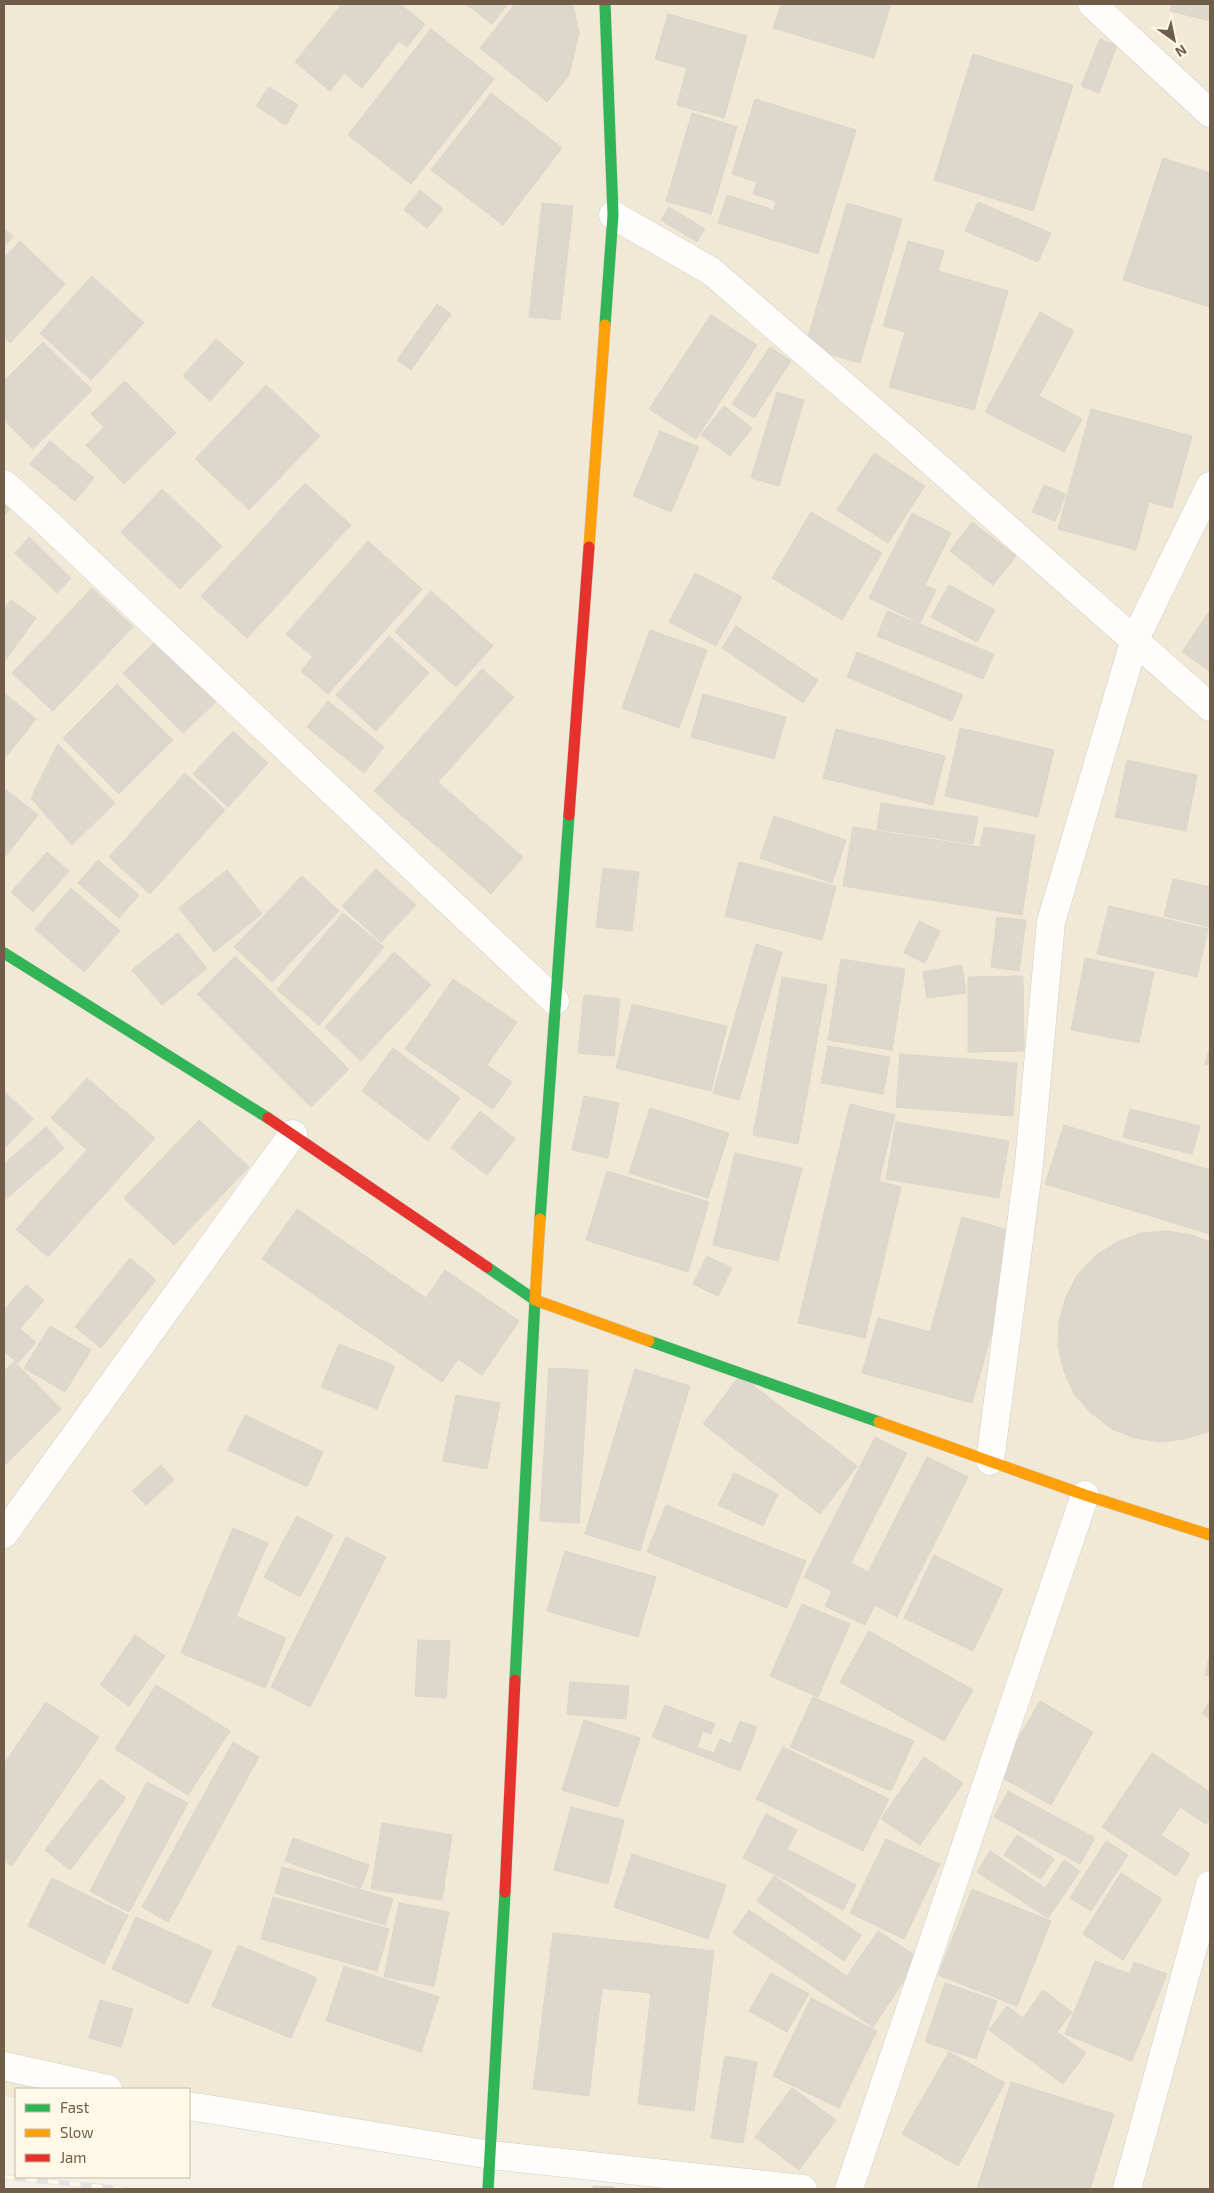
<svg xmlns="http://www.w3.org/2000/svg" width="1214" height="2193" viewBox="0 0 1214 2193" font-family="'Exo 2',sans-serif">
<rect width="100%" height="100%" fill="#f5f1e6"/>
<!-- residential -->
<path fill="#f0e9d6" d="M4,4H1210V2189H708L189,2114V2089H16V2098L4,2097Z"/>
<!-- building -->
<path fill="#ded7cc" stroke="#ddd5c9" d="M342,4H400L425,24L407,47L399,41L362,88L344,73L330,91L295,62Z
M466,4H508L492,24Z
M515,4H573L579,33L569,75L547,102L480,48Z
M781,4H891L874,58L773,28Z
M1172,4H1210V21L1170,11Z
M668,14L747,36L724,118L677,105L687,68L655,59Z
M431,29L494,79L411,184L348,135Z
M1100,39L1117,46L1099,93L1081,86Z
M973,54L1073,85L1033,211L934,180Z
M269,87L298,105L286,125L256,106Z
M491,93L562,148L503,225L431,170Z
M755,99L856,130L818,254L718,223L727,195L774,210L776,201L753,194L757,182L732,174Z
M692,113L737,127L711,214L666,201Z
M1163,158L1210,173V307L1123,280Z
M420,190L443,209L427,228L404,210Z
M978,202L1051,233L1038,262L965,231Z
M542,203L573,206L560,320L529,317Z
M847,203L902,219L860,363L805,347Z
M669,207L705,229L697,242L661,220Z
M4,229L13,236L4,247Z
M20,241L65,284L10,343L4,337V258Z
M908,241L944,251L938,271L1008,291L974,410L889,387L905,332L883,326Z
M92,276L144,323L91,380L40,333Z
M437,304L451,314L411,370L397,360Z
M1040,312L1074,331L1039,396L1082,419L1064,452L985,412Z
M711,315L757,345L696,439L649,409Z
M216,339L244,363L210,401L183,376Z
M43,342L92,390L33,449L4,420V381Z
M770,347L791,361L754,418L732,404Z
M125,381L176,433L124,484L86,445L104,427L91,414Z
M266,385L320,436L249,510L195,459Z
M777,392L804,400L779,486L751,478Z
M724,406L752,428L730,456L701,435Z
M1091,409L1192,436L1172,508L1149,502L1136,550L1058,529Z
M660,431L699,447L671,512L633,496Z
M50,441L94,478L75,501L30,464Z
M874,453L925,486L888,543L837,510Z
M305,483L351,525L247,638L201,596Z
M1044,485L1066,494L1055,521L1032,512Z
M162,489L222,546L180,589L121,532Z
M4,495L14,503L4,516Z
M811,512L882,553L842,620L772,578Z
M912,513L951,533L925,585L936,590L920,623L869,598Z
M972,522L1016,556L993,585L950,551Z
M29,537L71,578L57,593L15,553Z
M368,541L422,589L328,694L301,671L313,657L286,634Z
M695,573L742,597L716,646L669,622Z
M949,585L995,610L977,642L931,617Z
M92,588L133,627L53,711L12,673Z
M431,591L493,646L456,687L395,632Z
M11,600L36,618L4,662V609Z
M1210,610V671L1182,652Z
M887,611L994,654L983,679L877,636Z
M736,626L818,680L803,703L722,648Z
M650,630L707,650L679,728L622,708Z
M389,636L429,673L376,731L336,695Z
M156,641L216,702L183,733L123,673Z
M857,652L963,695L952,721L847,677Z
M482,669L514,697L438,782L523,857L491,894L374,791Z
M117,684L173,740L119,794L63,738Z
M4,693L36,719L4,759Z
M703,694L786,717L774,759L691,737Z
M328,701L384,747L364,773L307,727Z
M960,728L1054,750L1038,817L945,796Z
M836,729L945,756L933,805L823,778Z
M233,731L268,763L228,807L193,774Z
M58,744L115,803L72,845L31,798Z
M1127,760L1197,775L1186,831L1115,817Z
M185,773L225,810L150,894L109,857Z
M4,788L38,815L4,858Z
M881,803L978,817L973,844L877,829Z
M774,816L846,840L832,883L760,858Z
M853,827L980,847L984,827L1035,835L1022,915L843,886Z
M47,852L69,871L33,912L11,892Z
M98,860L139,895L119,918L78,883Z
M739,862L836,886L822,940L725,916Z
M603,868L639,872L632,931L596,927Z
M376,869L416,905L381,942L342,906Z
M227,870L262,914L214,952L179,908Z
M302,876L339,911L272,982L234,947Z
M1173,879L1210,887V927L1164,916Z
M71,888L120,931L84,972L35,929Z
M1109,906L1208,929L1197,977L1097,954Z
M343,913L384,947L319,1025L277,990Z
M997,917L1026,920L1019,971L991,967Z
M919,921L940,931L925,963L904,953Z
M178,933L207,968L162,1005L132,970Z
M756,944L782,952L739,1100L713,1093Z
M394,952L431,985L361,1061L325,1027Z
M235,956L349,1069L311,1107L197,994Z
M1085,958L1154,972L1139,1043L1071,1030Z
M841,959L905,969L892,1050L828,1040Z
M962,965L966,993L927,998L923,972Z
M1023,976L1024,1051L968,1052V977Z
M782,977L827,985L798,1144L753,1135Z
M453,979L517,1022L487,1065L512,1082L493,1109L405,1049Z
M584,995L620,999L614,1056L578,1053Z
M632,1004L727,1026L711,1091L616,1068Z
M828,1046L890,1057L883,1094L821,1083Z
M1210,1047V1065L1205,1064Z
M393,1048L460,1098L428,1141L362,1091Z
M900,1054L1017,1063L1013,1116L896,1107Z
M87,1078L155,1138L48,1257L16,1229L87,1150L51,1118Z
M4,1091L33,1119L4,1149Z
M584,1096L619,1103L608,1158L572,1150Z
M850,1104L895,1115L879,1181L901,1187L865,1338L798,1323Z
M650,1108L729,1133L708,1198L629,1173Z
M1130,1109L1200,1126L1192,1154L1123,1137Z
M480,1111L515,1139L487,1175L451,1148Z
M199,1120L249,1167L174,1245L124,1198Z
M896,1122L1009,1141L999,1198L886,1179Z
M1064,1125L1210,1170V1234L1045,1184Z
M46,1127L64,1148L4,1201V1164Z
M735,1153L802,1168L778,1261L713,1245Z
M607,1171L709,1202L688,1272L586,1240Z
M297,1209L426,1298L445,1270L519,1321L482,1375L458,1359L442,1382L262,1259Z
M962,1217L1019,1233L972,1403L862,1373L878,1318L930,1332Z
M1167,1231L1192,1235L1210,1242V1431L1185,1439L1160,1442L1135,1438L1112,1429L1091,1413L1074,1394L1064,1371L1058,1346L1059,1321L1066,1297L1078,1274L1095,1256L1117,1242L1141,1233Z
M707,1256L732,1268L718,1296L693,1284Z
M130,1258L156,1280L101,1348L75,1327Z
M26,1285L44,1300L20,1329L36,1342L18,1363L4,1351V1310Z
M50,1326L91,1350L65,1392L24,1368Z
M339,1344L395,1366L377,1409L321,1387Z
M14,1361L61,1409L4,1466V1371Z
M549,1368L588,1370L579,1523L540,1521Z
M635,1369L690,1386L640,1551L585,1534Z
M740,1375L857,1466L820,1514L703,1424Z
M456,1395L500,1403L487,1469L443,1461Z
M245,1415L323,1452L307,1487L228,1450Z
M875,1437L907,1453L851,1563L868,1572L927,1457L968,1477L897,1617L875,1605L865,1625L825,1606L832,1591L804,1577Z
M161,1465L174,1480L146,1505L132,1491Z
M734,1473L778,1494L763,1526L718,1505Z
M666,1505L806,1561L787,1608L647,1552Z
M297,1516L333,1535L300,1597L264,1577Z
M233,1528L268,1543L236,1616L286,1638L265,1688L181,1653Z
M346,1537L386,1557L310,1707L271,1687Z
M565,1551L656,1577L638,1637L547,1611Z
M934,1555L1003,1589L973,1651L904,1618Z
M802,1604L850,1624L818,1697L770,1676Z
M869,1631L973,1690L944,1741L840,1682Z
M135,1635L165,1656L129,1706L100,1685Z
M418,1640L450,1641L446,1698L415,1696Z
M1210,1654V1677L1205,1675Z
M570,1682L629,1686L626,1719L567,1714Z
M156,1685L230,1731L188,1795L115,1749Z
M813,1697L914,1741L891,1791L790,1747Z
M1040,1701L1093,1732L1051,1805L997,1775Z
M1210,1701V1719L1202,1713Z
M46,1702L99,1737L12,1866L4,1861V1764Z
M665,1705L715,1724L711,1734L703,1731L697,1747L714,1753L720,1739L731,1744L740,1721L757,1727L740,1771L652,1737Z
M584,1720L640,1738L618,1807L562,1790Z
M233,1742L259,1757L168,1922L142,1907Z
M783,1747L889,1799L863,1851L756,1799Z
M1152,1753L1210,1792V1819L1206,1824L1180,1807L1161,1835L1190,1854L1176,1876L1102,1827Z
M924,1757L963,1783L920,1845L881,1819Z
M100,1779L126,1798L70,1870L45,1850Z
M147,1782L188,1803L129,1912L90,1891Z
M1008,1791L1095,1838L1080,1864L994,1817Z
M571,1807L624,1820L608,1884L554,1870Z
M766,1814L797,1830L787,1849L856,1885L843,1910L743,1858Z
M382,1823L452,1835L442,1900L371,1889Z
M1017,1835L1054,1859L1041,1879L1004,1855Z
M293,1838L369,1865L361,1888L285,1861Z
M886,1839L940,1864L904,1939L850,1913Z
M1106,1841L1128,1855L1091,1911L1070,1898Z
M990,1851L1045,1888L1064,1860L1080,1871L1048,1918L977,1872Z
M632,1854L726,1885L708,1939L614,1907Z
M282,1867L393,1899L385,1925L275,1893Z
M1121,1873L1162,1899L1123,1960L1083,1934Z
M774,1876L861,1935L844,1961L757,1901Z
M52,1878L128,1915L104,1964L28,1926Z
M972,1889L1051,1921L1017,2006L938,1975Z
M273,1897L389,1929L377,1971L261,1939Z
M399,1903L449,1912L434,1986L384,1977Z
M749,1910L847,1976L878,1931L919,1958L873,2027L733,1933Z
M136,1917L212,1951L188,2004L112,1969Z
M553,1933L714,1951L694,2111L638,2104L651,1993L602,1988L589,2096L533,2089Z
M238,1945L317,1978L291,2038L212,2006Z
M1095,1961L1130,1974L1134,1962L1167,1974L1132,2061L1065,2034Z
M344,1966L439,1997L421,2052L326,2021Z
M771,1973L809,1994L787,2032L749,2011Z
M945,1983L997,2001L976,2059L925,2042Z
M1043,1990L1072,2012L1057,2032L1086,2053L1063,2084L989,2030L1007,2006L1023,2018Z
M811,1998L877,2031L839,2108L773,2076Z
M100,2000L133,2009L121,2047L89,2038Z
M949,2052L1005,2083L958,2166L902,2134Z
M725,2056L757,2062L743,2143L711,2138Z
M1011,2082L1114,2114L1090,2189H977Z
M792,2088L836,2120L799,2170L755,2137Z
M593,2186L614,2187V2189H593Z"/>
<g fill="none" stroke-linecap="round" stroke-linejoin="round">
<defs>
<path id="street" d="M1092,4L1210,113
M613,215L711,271L907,440L1210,707
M4,484L40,516L555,1001
M990,1461L1029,1164L1051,922L1135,639L1210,486
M4,1534L293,1134
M4,2066L108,2089
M189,2106L491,2155L803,2189
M849,2189L1085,1495
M1127,2189L1210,1885"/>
<path id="fast" d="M605,325L613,215L605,4
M4,953L268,1118
M540,1219L569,815
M487,1267L535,1300L515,1680
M649,1341L879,1422
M488,2189L505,1892"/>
<path id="slow" d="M589,547L605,325
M540,1219L535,1300L649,1341
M879,1422L1085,1495L1210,1535"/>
<path id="jam" d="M569,815L589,547
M268,1118L487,1267
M505,1892L515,1680"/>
</defs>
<!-- street casing -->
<use href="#street" stroke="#d3cdc2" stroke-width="29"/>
<!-- fast casing -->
<use href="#fast" stroke="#d5cec3" stroke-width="12"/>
<!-- slow casing -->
<use href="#slow" stroke="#d5cec3" stroke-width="12"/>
<!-- jam casing -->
<use href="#jam" stroke="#d5cec3" stroke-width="12"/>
<!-- street -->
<use href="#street" stroke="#fefdfb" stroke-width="28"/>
<!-- fast -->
<use href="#fast" stroke="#30b455" stroke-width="11"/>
<!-- slow -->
<use href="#slow" stroke="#ff9f0a" stroke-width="11"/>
<!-- jam -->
<use href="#jam" stroke="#e5322d" stroke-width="11"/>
<defs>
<path id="rail" d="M4,2177L125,2189"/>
</defs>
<!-- rail casing -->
<use href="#rail" stroke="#e4e1e3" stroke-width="5.5"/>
<!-- rail -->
<use href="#rail" stroke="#fef8e6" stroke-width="4" stroke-dasharray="11" stroke-linecap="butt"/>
</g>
<!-- border -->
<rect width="1214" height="2193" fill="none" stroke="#705d49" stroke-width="10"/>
<!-- legend -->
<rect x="15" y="2088" width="175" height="90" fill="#fef8e6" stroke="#c5baa7"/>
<rect x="25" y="2104" width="25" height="8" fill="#30b455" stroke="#c5baa7"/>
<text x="60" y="2113" font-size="15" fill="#705d49">Fast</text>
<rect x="25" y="2129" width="25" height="8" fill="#ff9f0a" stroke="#c5baa7"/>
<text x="60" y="2138" font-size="15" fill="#705d49">Slow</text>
<rect x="25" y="2154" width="25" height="8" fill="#e5322d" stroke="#c5baa7"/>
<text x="60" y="2163" font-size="15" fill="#705d49">Jam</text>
<!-- north arrow -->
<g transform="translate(1174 40) rotate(147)" stroke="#fef8e6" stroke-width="4" paint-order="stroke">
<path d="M0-4L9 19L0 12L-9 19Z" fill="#705d49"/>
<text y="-8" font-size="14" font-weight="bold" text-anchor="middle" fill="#705d49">N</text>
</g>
</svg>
